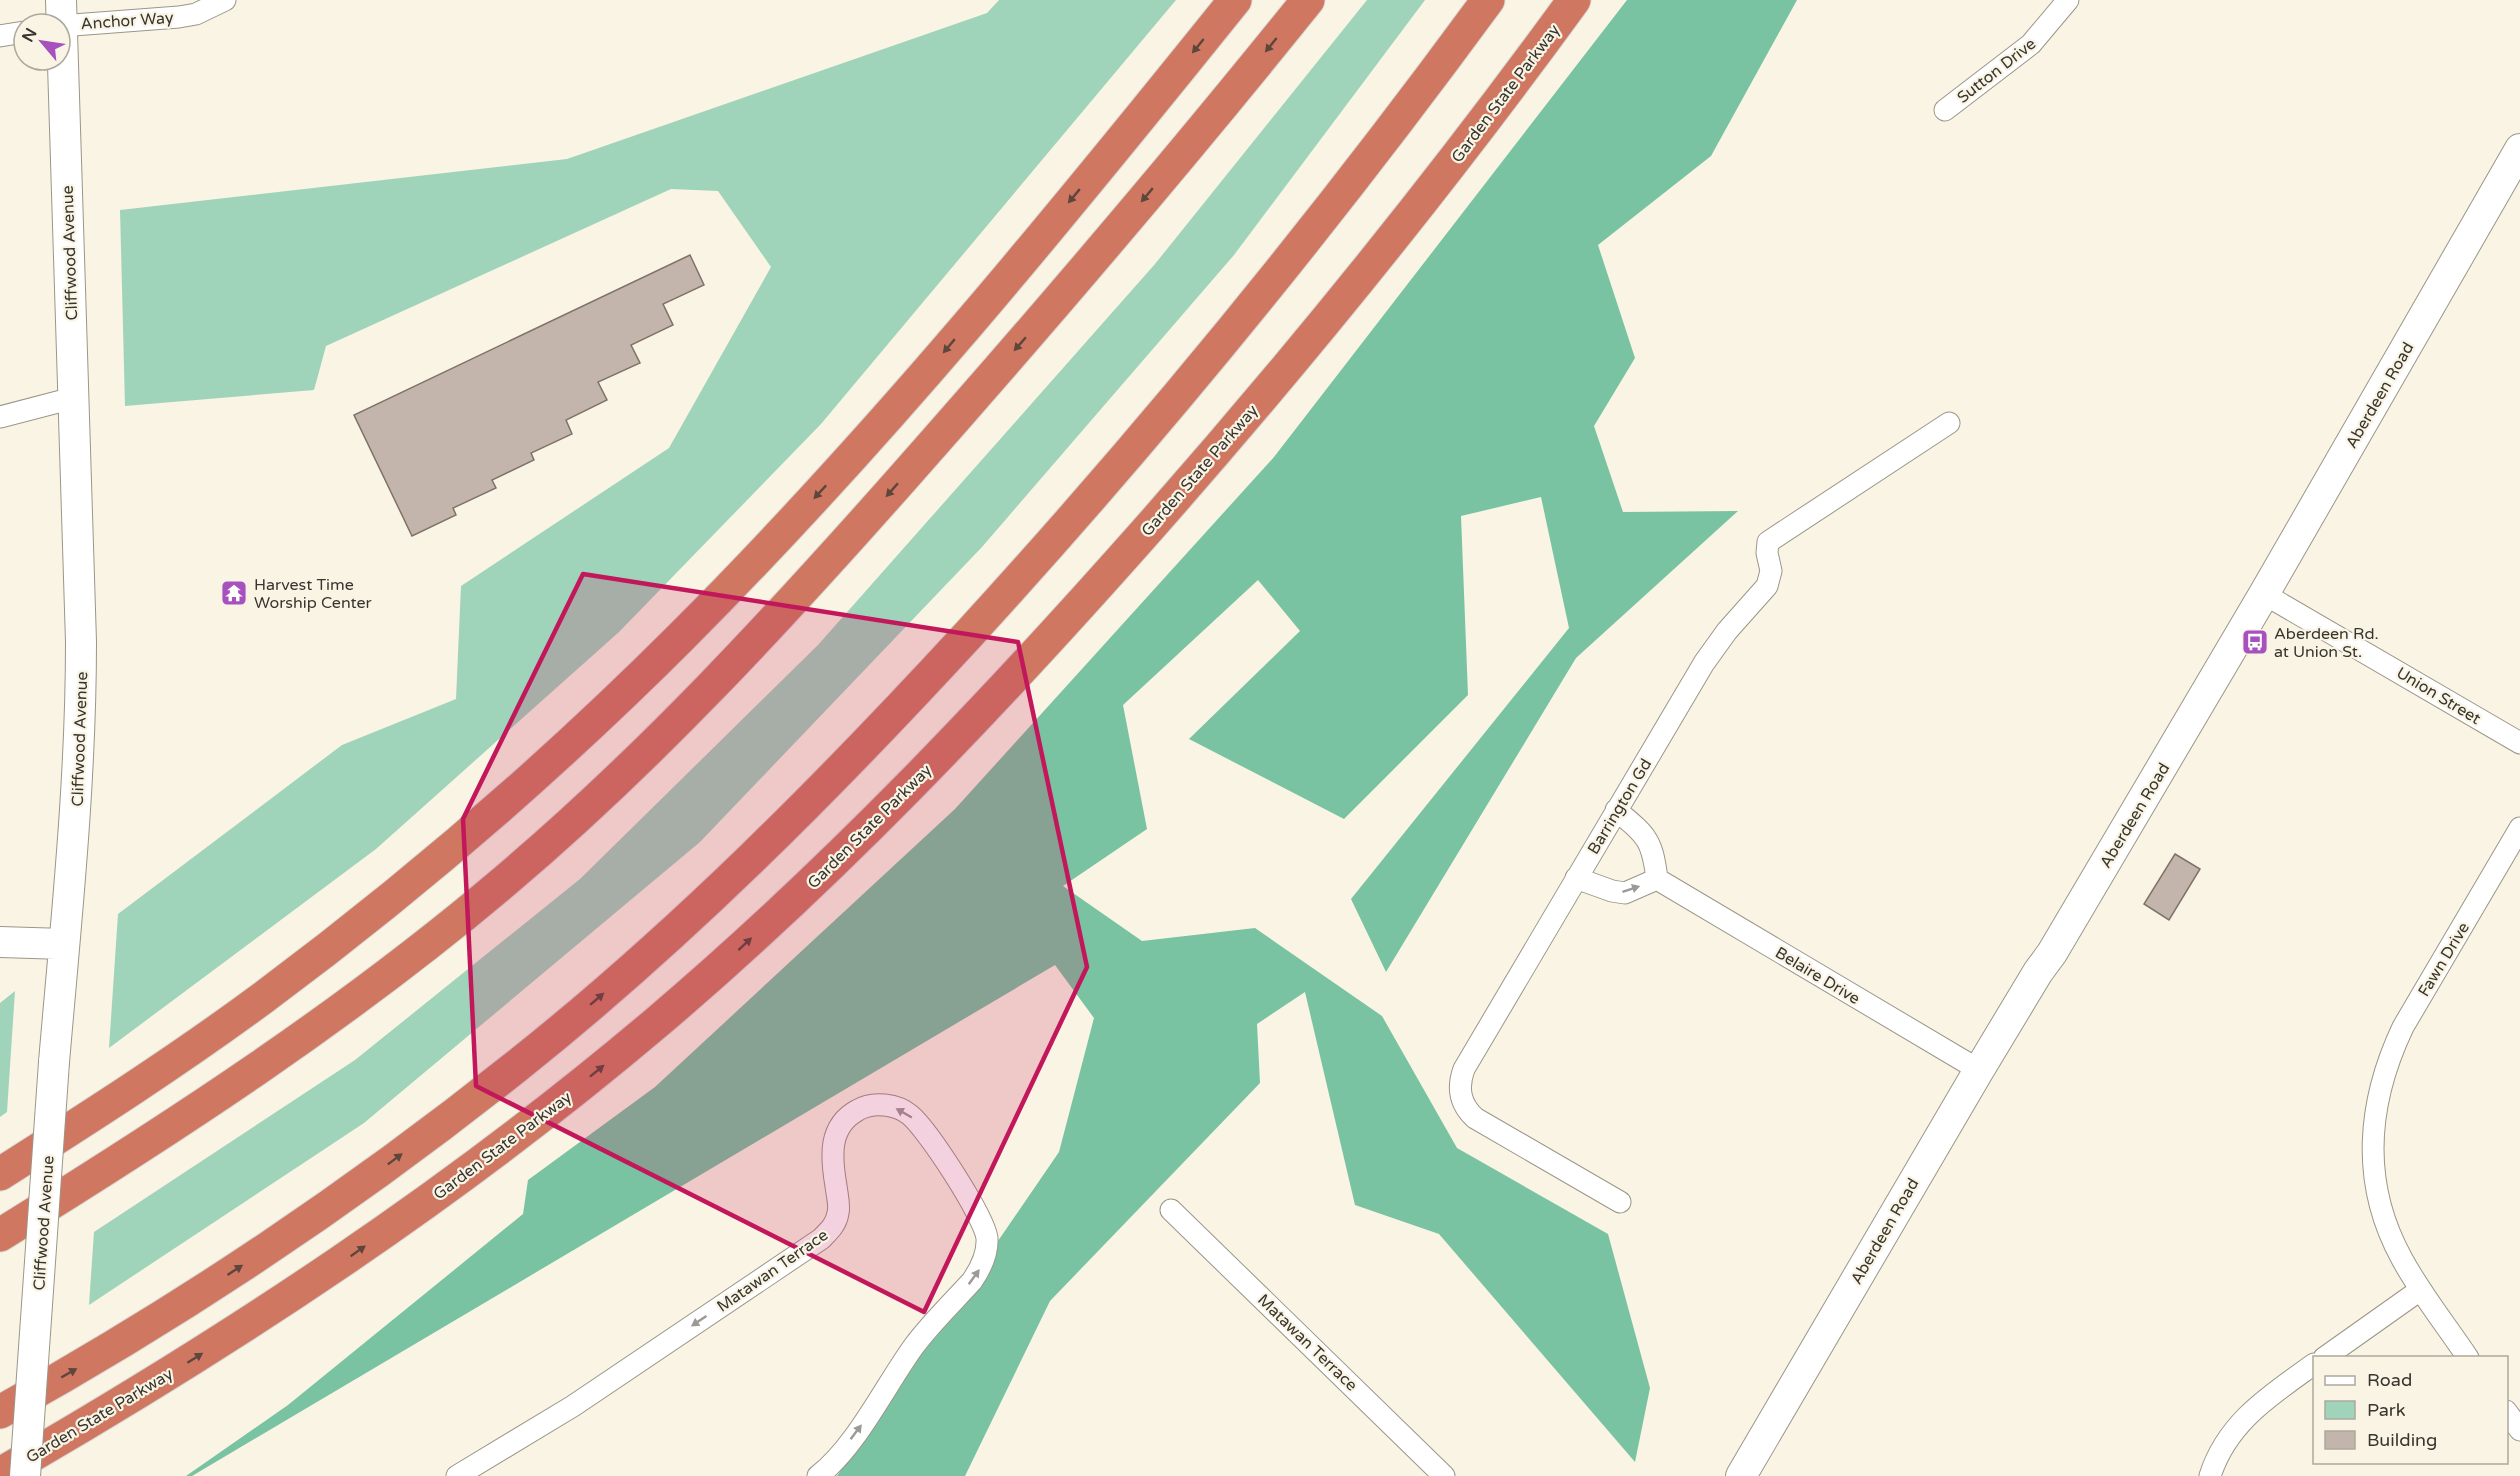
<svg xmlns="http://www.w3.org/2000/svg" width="2520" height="1476" viewBox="0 0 2520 1476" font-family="'Varela Round',sans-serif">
<rect width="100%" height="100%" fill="#faf4e4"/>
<!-- green -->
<path fill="#9fd4bb" d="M999,0H1176L821,424L619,632L376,849L109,1048L118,914L342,745L456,699L461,586L669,448L771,267L718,191L671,189L326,346L314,390L125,406L120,210L567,159L987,13Z
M1367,0H1425L1234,255L982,547L700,842L364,1123L89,1305L94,1232L355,1060L580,879L818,645L1155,264Z
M15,991L7,1112L0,1117V1003Z"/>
<!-- forest -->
<path fill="#79c3a2" d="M1627,0H1797L1711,156L1598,245L1635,358L1594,426L1623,512L1738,511L1576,658L1386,972L1351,899L1569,628L1541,497L1461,516L1468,695L1344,819L1189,739L1300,631L1258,580L1123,705L1147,829L1063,886L1142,941L1255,928L1382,1016L1457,1148L1608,1234L1650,1388L1635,1462L1439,1234L1355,1205L1305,992L1257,1024L1260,1083L1050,1301L965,1476H837L1059,1152L1094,1018L1055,965L192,1476H186L288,1405L523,1214L528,1180L655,1087L955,809L1274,457Z"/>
<!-- building -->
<path fill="#c3b5ab" stroke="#7f7268" stroke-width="1.5" d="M690,255L704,285L663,304L673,325L631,345L640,363L598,382L607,400L566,420L572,434L531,453L534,460L492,480L496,488L453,508L456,515L412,536L354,415Z
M2175,854L2200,869L2169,920L2144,904Z"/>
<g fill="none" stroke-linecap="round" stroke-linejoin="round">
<defs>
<path id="street" d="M60,26L179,17L196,14L225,0
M0,36L24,32
M1945,110L2031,44L2068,0
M0,417L73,398
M2264,594L2520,743
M1576,878L1612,891L1625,893L1657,879C1652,839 1647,836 1616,810
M1657,879L1979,1070
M1620,1202L1475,1118C1460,1104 1457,1088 1464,1069L1704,663L1727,631L1767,586L1771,571L1767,553L1768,542L1949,423
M1171,1210L1444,1476
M2324,1358L2420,1290
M2468,1358C2446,1325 2421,1294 2402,1259C2360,1183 2367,1103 2403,1027L2520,828
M2506,1411L2520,1430
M457,1476L573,1406L821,1239C829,1231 836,1225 838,1213C840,1205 837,1195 836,1186C831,1157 828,1126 858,1110C873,1101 897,1104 910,1115C928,1130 984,1216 987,1238C988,1254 981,1268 972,1281C953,1302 931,1323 914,1346C885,1386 856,1447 818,1476
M2210,1476C2227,1422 2271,1395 2314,1364"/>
<path id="secondary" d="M0,942L64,944
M54,1062C66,922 81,783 81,642L61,0
M1741,1476L1979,1070L2038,972L2052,953L2264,594L2520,149"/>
<path id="highway" d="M0,1174C90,1117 179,1060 264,997C412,887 552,766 681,637C880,438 1059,219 1235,0
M0,1235C176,1126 348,1014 506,880C650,758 777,620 902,479C1041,322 1177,163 1308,0
M0,1412C182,1311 355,1195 518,1065C680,936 827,788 968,635C1153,433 1326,221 1488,0
M0,1474C231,1341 453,1195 656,1023C834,872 995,702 1149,528C1299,358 1441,183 1574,0"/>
</defs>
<!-- street casing -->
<use href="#street" stroke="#9b9688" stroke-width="23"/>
<!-- secondary casing -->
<use href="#secondary" stroke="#9b9688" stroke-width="32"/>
<!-- highway casing -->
<use href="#highway" stroke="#d7d7d5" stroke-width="35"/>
<!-- street -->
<use href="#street" stroke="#fff" stroke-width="21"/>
<!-- secondary -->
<use href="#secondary" stroke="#fff" stroke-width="30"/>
<!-- highway -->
<use href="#highway" stroke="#cf7761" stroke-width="33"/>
<defs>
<path id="secondary-bridge" d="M25,1476L54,1062"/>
</defs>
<!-- secondary-bridge casing -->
<use href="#secondary-bridge" stroke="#9b9688" stroke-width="32" stroke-linecap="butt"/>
<!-- secondary-bridge -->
<use href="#secondary-bridge" stroke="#fff" stroke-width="30"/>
</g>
<!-- one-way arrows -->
<defs><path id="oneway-solid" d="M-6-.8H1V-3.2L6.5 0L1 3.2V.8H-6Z" transform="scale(1.5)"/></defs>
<g fill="#5d463c">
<use href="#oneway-solid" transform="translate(1271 45) rotate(129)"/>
<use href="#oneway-solid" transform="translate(1198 46) rotate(129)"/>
<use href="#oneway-solid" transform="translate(1147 195) rotate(130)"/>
<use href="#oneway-solid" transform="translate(1074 196) rotate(130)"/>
<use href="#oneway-solid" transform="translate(1020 344) rotate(131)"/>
<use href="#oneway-solid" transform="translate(949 346) rotate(130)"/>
<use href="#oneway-solid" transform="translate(892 490) rotate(131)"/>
<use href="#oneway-solid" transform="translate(820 492) rotate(133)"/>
<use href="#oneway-solid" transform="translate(745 944) rotate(-43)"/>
<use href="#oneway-solid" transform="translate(597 999) rotate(-41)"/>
<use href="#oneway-solid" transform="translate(597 1071) rotate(-39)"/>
<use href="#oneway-solid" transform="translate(395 1159) rotate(-37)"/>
<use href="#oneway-solid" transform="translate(358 1251) rotate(-35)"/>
<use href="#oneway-solid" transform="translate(235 1270) rotate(-33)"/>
<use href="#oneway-solid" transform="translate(195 1358) rotate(-32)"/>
<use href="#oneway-solid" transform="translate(69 1373) rotate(-30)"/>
</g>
<g fill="#9b9a97">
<use href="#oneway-solid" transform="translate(1631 889) rotate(-18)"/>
<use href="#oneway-solid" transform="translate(904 1113) rotate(-150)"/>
<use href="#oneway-solid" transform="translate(974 1277) rotate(-54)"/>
<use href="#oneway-solid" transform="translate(699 1321) rotate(146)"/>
<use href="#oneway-solid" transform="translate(856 1432) rotate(-53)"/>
</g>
<!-- marked area -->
<path fill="#c2185b" fill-opacity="0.2" stroke="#c2185b" stroke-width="4.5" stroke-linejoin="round" d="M583,574L1018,642L1087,967L924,1312L476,1086L463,819Z"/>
<!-- icons -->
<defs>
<symbol id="temple-square" viewBox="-11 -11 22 22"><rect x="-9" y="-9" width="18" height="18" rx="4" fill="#a751bf" stroke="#faf4e4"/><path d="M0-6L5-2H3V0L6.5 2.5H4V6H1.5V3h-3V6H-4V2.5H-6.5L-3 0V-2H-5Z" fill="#fff"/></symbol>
<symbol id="bus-square" viewBox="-11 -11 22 22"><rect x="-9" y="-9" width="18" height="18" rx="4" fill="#a751bf" stroke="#faf4e4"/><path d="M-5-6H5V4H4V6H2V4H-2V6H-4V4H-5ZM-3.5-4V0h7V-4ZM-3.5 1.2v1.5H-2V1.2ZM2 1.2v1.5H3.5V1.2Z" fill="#fff"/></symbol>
</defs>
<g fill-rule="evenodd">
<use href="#temple-square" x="219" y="578" width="30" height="30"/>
<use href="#bus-square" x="2240" y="627" width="30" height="30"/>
</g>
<g text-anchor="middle" stroke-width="4.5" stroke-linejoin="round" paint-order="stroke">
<!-- street labels -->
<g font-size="16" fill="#37352f" stroke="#faf4e4">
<text transform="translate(127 20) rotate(-4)" y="6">Anchor Way</text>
<text transform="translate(1996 70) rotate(-38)" y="6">Sutton Drive</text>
<text transform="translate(1505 93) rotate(-53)" y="6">Garden State Parkway</text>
<text transform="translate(69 253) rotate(-92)" y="6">Cliffwood Avenue</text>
<text transform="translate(2379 395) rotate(-60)" y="6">Aberdeen Road</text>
<text transform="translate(1199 470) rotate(-49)" y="6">Garden State Parkway</text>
<text transform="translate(2439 695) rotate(31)" y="6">Union Street</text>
<text transform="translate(79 739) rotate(-88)" y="6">Cliffwood Avenue</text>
<text transform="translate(1619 806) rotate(-59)" y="6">Barrington Gd</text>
<text transform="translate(2134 815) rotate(-59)" y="6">Aberdeen Road</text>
<text transform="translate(869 826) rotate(-45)" y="6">Garden State Parkway</text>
<text transform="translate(2443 959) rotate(-59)" y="6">Fawn Drive</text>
<text transform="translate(1818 975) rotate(31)" y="6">Belaire Drive</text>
<text transform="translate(502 1145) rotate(-37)" y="6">Garden State Parkway</text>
<text transform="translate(43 1223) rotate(-86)" y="6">Cliffwood Avenue</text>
<text transform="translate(1884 1231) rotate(-60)" y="6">Aberdeen Road</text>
<text transform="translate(772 1270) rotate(-35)" y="6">Matawan Terrace</text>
<text transform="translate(1308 1342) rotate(44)" y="6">Matawan Terrace</text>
<text transform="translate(99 1415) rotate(-31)" y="6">Garden State Parkway</text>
</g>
<!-- poi labels -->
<g font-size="16" fill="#37352f" stroke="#faf4e4" text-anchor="start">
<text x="254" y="590">Harvest Time<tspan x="254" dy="18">Worship Center</tspan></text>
<text x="2274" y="639">Aberdeen Rd.<tspan x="2274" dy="18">at Union St.</tspan></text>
</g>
</g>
<!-- legend -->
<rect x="2313" y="1356" width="195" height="108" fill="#faf4e4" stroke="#aca89c" stroke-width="1.5"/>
<rect x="2325" y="1376" width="30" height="9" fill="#ffffff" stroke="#aca89c" stroke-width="1.5"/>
<text x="2367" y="1386" font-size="18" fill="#37352f">Road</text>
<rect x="2325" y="1401" width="30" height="18" fill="#9fd4bb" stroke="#aca89c" stroke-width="1.5"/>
<text x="2367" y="1416" font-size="18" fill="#37352f">Park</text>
<rect x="2325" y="1431" width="30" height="18" fill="#c3b5ab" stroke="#aca89c" stroke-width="1.5"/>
<text x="2367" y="1446" font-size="18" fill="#37352f">Building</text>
<!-- north arrow -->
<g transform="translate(42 42) rotate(299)"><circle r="28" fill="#faf4e4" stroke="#aca89c" stroke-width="1.5"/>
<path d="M0-4.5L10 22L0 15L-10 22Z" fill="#a751bf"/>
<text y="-9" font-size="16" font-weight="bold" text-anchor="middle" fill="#37352f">N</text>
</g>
</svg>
